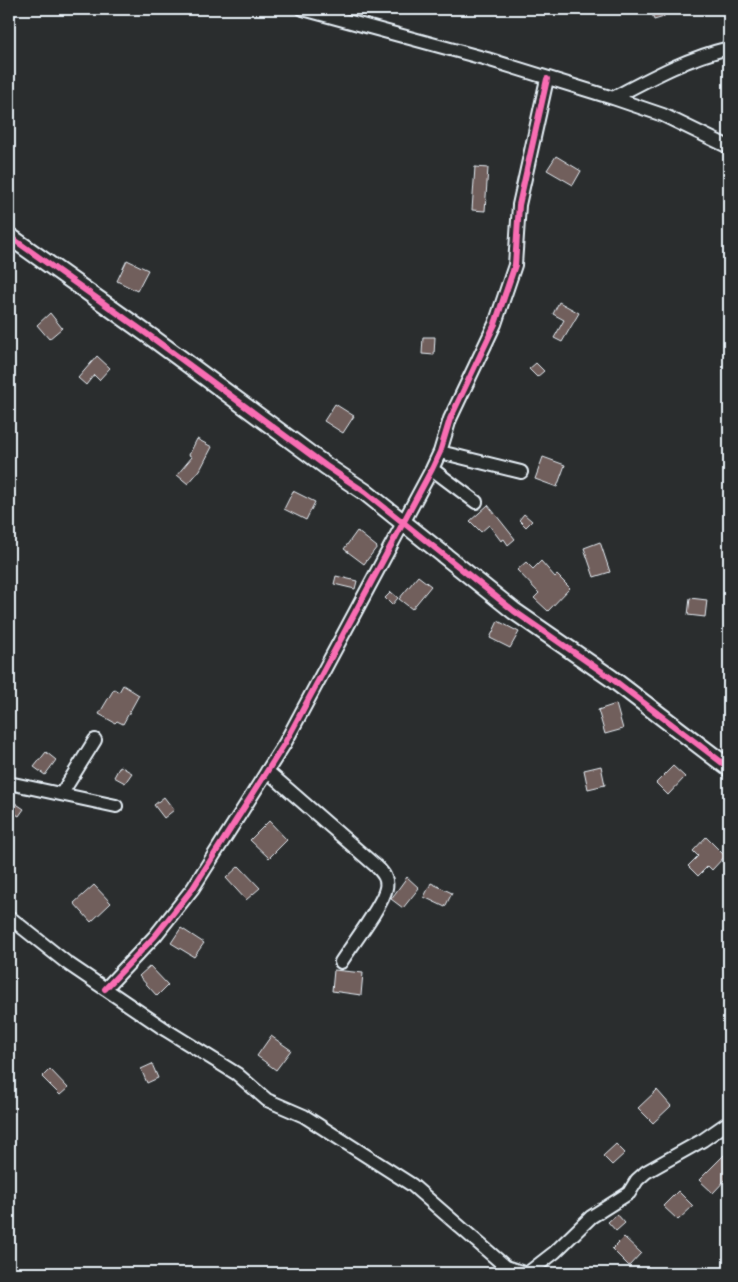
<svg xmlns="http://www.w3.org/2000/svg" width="738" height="1282" viewBox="0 0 738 1282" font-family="Delius,sans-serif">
<rect width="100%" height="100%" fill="#2a2d2e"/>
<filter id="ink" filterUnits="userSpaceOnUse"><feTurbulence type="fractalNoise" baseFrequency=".02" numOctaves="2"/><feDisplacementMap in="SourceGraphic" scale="10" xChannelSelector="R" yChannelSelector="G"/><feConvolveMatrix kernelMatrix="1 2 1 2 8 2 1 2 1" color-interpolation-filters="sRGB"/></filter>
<g filter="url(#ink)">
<!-- building -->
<path fill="#715e5b" stroke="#e8f1f8" d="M651,9H662L664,17L654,20Z
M556,156L581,171L573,185L547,170Z
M475,167L488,168L485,211L472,210Z
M127,260L148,270L137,291L117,281Z
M559,302L579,313L562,342L554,338L564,320L553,314Z
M50,313L62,328L49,339L37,325Z
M423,337H435L434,355L422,354Z
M97,356L110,368L99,380L94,375L86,385L78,378Z
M536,363L544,371L537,377L529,369Z
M335,404L354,416L343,433L324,421Z
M197,439L212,447L200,470L188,484L177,475L192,457L189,455Z
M543,457L565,465L557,487L535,479Z
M293,491L315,502L306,520L284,509Z
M488,505L515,539L508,545L504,539L501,541L489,525L481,532L470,521Z
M524,514L532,521L526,527L519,520Z
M357,531L377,547L364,564L344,549Z
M600,542L610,572L594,577L584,548Z
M541,561L555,577L557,575L570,588L548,611L534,598L539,593L517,570L526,562L533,569Z
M336,576L357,581L355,589L334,584Z
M418,576L431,586L412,609L399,599Z
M391,592L398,598L392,605L385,598Z
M690,598L707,600L705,617L688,615Z
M498,621L519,632L510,648L490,638Z
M123,685L139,695L123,724L117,721L115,723L99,714L114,689L119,692Z
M616,704L623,729L605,734L598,710Z
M46,752L56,760L45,775L34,767Z
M120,766L132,773L125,783L114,777Z
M601,766L605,785L588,789L584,770Z
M673,766L685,777L668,795L656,783Z
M164,797L174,810L164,818L154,805Z
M9,799L24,809L19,816L9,810Z
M269,821L287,840L269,858L250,840Z
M706,837L725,856L712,870L708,866L698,876L688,866L698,856L693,851Z
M239,866L260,888L246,900L226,878Z
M407,877L419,888L403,908L391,899Z
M431,883L452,893L445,907L424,897Z
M94,885L111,903L91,922L74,903Z
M181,928L204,943L194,957L171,943Z
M150,966L168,985L157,996L139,976Z
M334,970L363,973L361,995L332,991Z
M271,1036L291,1050L276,1070L257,1056Z
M152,1064L158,1078L147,1083L141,1069Z
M50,1069L68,1088L60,1095L42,1077Z
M657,1090L671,1106L653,1123L638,1108Z
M616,1144L625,1153L612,1165L603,1156Z
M729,1150V1176L713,1193L699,1180Z
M678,1191L693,1206L678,1220L663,1206Z
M617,1214L625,1223L616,1231L608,1222Z
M624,1237L641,1253L629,1266L612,1249Z"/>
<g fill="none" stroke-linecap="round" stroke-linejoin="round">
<defs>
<path id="street" d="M303,9L487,59L613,98L663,115L729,147
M613,98C651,78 687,58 729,48
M440,452L521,472
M432,469L476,502
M267,771L377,867C383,873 388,879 386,888C383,905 351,946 341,962
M9,783L116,806
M62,793L95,740
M9,917L67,963L166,1030L237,1074L267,1100L304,1116L412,1185L506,1267L524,1273
M105,989L155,936L193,888L285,743L432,469L440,452L450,419L495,324L515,265L519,205L547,79
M528,1273L555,1252L591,1217L629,1193L637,1180L646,1172L703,1140L729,1122"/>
<path id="secondary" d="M9,236L154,339L326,466L365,492L514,611L611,678L729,768"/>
</defs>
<!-- street casing -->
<use href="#street" stroke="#e8f1f8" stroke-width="16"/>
<!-- secondary casing -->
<use href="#secondary" stroke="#e8f1f8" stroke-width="20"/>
<!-- street -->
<use href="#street" stroke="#2a2d2e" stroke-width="12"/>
<!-- secondary -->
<use href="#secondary" stroke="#2a2d2e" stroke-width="16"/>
<defs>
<path id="cycleway" d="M9,236L154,339L326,466L365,492L514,611L611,678L729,768
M105,989L155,936L193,888L285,743L432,469L440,452L450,419L495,324L515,265L519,205L547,79"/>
</defs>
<!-- cycleway casing -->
<use href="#cycleway" stroke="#2a2d2e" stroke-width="9"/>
<!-- cycleway -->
<use href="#cycleway" stroke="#f96db3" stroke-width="6"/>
</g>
</g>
<!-- margin -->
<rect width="738" height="1282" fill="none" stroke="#2a2d2e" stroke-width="30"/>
<rect x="15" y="15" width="708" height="1252" fill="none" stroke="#e8f1f8" stroke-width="2" filter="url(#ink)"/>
</svg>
